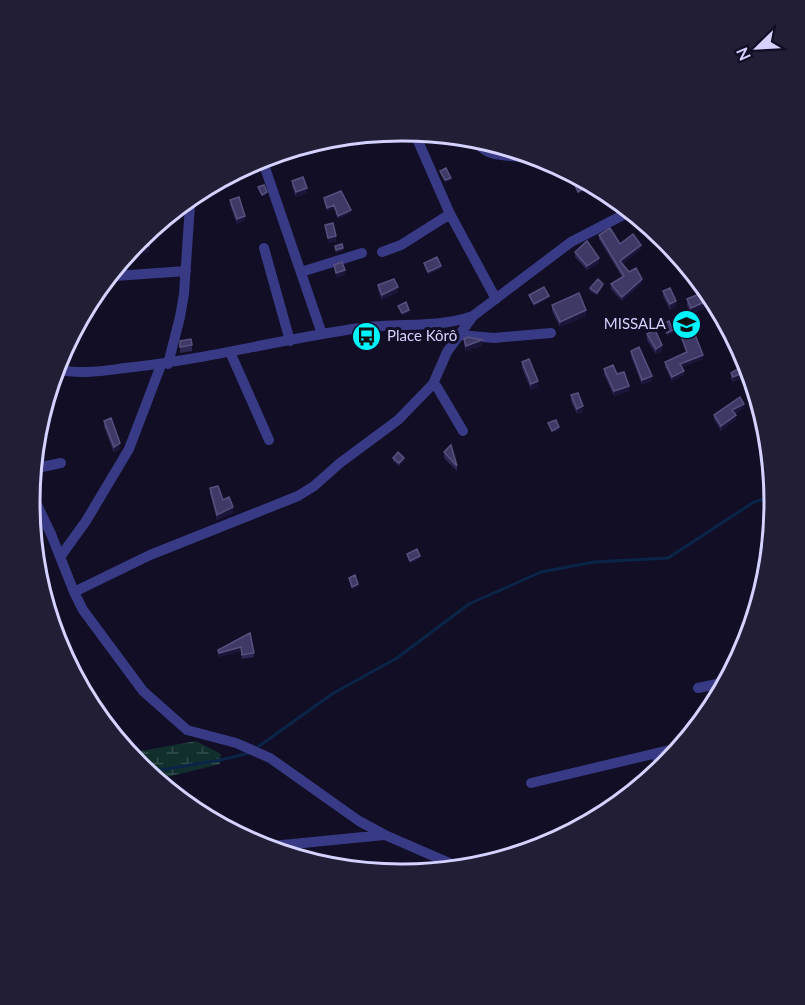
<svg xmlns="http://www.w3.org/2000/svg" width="805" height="1005" viewBox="0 0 805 1005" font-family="Lato,sans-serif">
<defs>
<pattern id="wetland-marsh" width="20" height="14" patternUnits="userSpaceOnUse" patternTransform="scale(1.5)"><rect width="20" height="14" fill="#11302d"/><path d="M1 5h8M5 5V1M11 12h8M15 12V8" fill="none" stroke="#334d4c"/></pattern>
</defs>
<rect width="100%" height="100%" fill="#110e25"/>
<!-- wetland -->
<path fill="url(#wetland-marsh)" d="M196,741L221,754L220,764L159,779L139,766L130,753Z"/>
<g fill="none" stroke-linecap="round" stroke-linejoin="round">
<!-- stream -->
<path stroke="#0a2548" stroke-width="3" d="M255,749L332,694L397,658L469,604L541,572L594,562L668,558L754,502L774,496
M148,772L221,760L249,753"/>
<!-- minor -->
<path stroke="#383a86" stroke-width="10" d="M414,132L450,214L496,299
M479,145C493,160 513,153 531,159
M255,162H263L322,334
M264,248L290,341
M382,252L401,245L450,214
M301,272L362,253
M115,276L186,271
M460,335L494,338L551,333
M230,352L269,440
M168,364L180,317L184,294L190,205
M57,369C79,375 102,371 125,368C204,360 281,339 360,328C398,322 436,329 473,316
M433,384L447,352L473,316L571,242L627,213
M37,468L61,463
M32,494L51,534L74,592L83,610L143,691L187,730L236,743L270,758L359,821L385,835L454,865
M60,557L86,521L129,449L161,365
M74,592L150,555L298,496L314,486L340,463L398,420L433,384L437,387L463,431
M698,688L722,683
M657,753L659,771
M531,783L678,748
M262,847L384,835"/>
</g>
<!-- wall -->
<path fill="#2d2754" d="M292,181L307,193L296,197L292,186Z
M324,198L351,213L338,219L334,208L327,211L324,201Z
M230,200L245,220L237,224L230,205Z
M599,235L620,244L641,249L622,264L642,283L622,301L611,289V284L622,277L599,239Z
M575,252L599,263L587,270L575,257Z
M378,285L398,292L382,300L378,290Z
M603,287L597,295L590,291V288Z
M663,291L676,307L670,310L663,296Z
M701,291L713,309L711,310L709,306L691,314L687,305V299L701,293Z
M552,305L586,316L560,327L552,311Z
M678,327L703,359L682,367L684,375L672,381L665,367V362L686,352L678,331Z
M647,334L662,351L656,354L647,340Z
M464,339L482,346L466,351L464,345Z
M180,341L192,345V351L180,353Z
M736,347L747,360L751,382L747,376L733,382L731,378V373L744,365L736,352Z
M631,351L652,381L642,385L631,356Z
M522,362L538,387L531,390L522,368Z
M604,369L617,374L629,391L614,396L604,374Z
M571,395L583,412L577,414L571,401Z
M744,408L735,413L736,419L721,431L714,419V415Z
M104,421L120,449L114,453L104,427Z
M444,452L457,466V471L444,458Z
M393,458L404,461L399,466L393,461Z
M210,488L233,513L217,520L210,494Z
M250,633L254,657L242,659L241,651L219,657L218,650Z"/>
<!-- shaded-wall -->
<path fill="#1a1539" d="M451,178V181L445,183V180Z
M307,188V193L296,197V192Z
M585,188V191L578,194V192Z
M267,192V195L262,197V195Z
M334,205V208L327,211V208Z
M351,210V213L338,219V216Z
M245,216V220L237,224V219Z
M336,236V242L328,244V238Z
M139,244V250L130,253L135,245Z
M641,245V249L620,266V261Z
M149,246V252L140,254V248Z
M343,248V251L336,253V250Z
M599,258V263L587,270V266Z
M441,266V269L428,275V272Z
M345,270V275L336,278V273Z
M642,279V283L622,301V297Z
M603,284V287L597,295V293Z
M398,287V292L382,300V295Z
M549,296V298L534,307V304Z
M676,301V307L670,310V304Z
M707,301L709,306L691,314V308Z
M409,310V313L402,316V313Z
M586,310V316L560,327V322Z
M673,330V333L667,336V333Z
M482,340V346L466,351V346Z
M662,345V351L656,354V349Z
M703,355V359L680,368V364Z
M684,371V375L672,381V377Z
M747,371V376L733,382V377Z
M652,376V381L642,385V380Z
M538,381V387L531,390V384Z
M629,386V391L614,396V391Z
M744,404V408L732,414V410Z
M583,406V412L577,414V409Z
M736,415V419L721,431V426Z
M559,427V430L552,433V431Z
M120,443V449L114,453V447Z
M404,458V461L399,466V463Z
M233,507V513L217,520V515Z
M420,556V559L410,564V561Z
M358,584V587L352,590V587Z
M241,647V651L219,657V653Z"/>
<!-- building -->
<path fill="#3f3966" stroke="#56517e" stroke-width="1.5" d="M446,168L451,178L445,180L440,171Z
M303,177L307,188L296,192L292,181Z
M578,180L582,183L585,188L578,192L574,183Z
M264,185L267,192L262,195L258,187Z
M341,191L351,210L338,216L334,205L327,208L324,198Z
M239,197L245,216L237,219L230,200Z
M333,223L336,236L328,238L325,225Z
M610,228L620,244L633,234L641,245L620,261L629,272L636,268L642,279L622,297L611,284L624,276L599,235Z
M145,235L149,246L140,248L139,244L135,245L139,239Z
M587,241L599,258L587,266L575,252Z
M342,244L343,248L336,250L335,246Z
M437,257L441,266L428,272L424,263Z
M342,262L345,270L336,273L334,265Z
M394,279L398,287L382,295L378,285Z
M598,279L603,284L597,293L590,288Z
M544,287L549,296L534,304L529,295Z
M670,288L676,301L670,304L663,291Z
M579,293L586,310L560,322L552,305Z
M702,293L707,301L691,308L687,299Z
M406,302L409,310L402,313L398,306Z
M669,321L673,330L667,333L662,324Z
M690,322L703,355L680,364L684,371L672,377L665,362L687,352L678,327Z
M655,330L662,345L656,349L647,334Z
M468,337L482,340L466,346L464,339Z
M191,339L192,345L180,347V341Z
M738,346L747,360L750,375L747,371L733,377L731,373L746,364L736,347Z
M639,347L652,376L642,380L631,351Z
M529,359L538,381L531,384L522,362Z
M613,365L617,374L624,372L629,386L614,391L604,369Z
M578,393L583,406L577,409L571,395Z
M740,397L744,404L732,410L736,415L721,426L714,415Z
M111,418L120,443L114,447L104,421Z
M556,420L559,427L552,431L548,423Z
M451,445L457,466L444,452Z
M398,452L404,458L399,463L393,458Z
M218,486L223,500L229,497L233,507L217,515L210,488Z
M417,549L420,556L410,561L407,554Z
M355,575L358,584L352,587L349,578Z
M250,633L254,653L242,655L241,647L219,653L218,650Z"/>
<!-- icons -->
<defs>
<symbol id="school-disc" viewBox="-11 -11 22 22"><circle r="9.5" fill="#00f4fd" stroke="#110e25"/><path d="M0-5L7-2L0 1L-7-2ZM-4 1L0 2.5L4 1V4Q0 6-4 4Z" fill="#111"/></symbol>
<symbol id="bus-disc" viewBox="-11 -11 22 22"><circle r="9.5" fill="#00f4fd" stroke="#110e25"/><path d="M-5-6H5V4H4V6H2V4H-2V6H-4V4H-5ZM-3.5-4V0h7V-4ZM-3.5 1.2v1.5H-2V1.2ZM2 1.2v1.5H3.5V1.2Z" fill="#111"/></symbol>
</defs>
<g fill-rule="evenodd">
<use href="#school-disc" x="670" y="308" width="33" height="33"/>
<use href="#bus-disc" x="350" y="320" width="33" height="33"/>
</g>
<g text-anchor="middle" stroke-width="6" stroke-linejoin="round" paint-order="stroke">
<!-- poi labels -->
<g font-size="15" fill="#d5d2ff" stroke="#110e25" text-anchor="end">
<text x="666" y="329">MISSALA</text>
<text x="387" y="341" text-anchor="start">Place Kôrô</text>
</g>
</g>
<!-- crop -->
<path d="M0 0H805V1005H0ZM401 141H403A361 361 0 0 1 764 502V503A361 361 0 0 1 403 864H401A361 361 0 0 1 40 503V502A361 361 0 0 1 401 141Z" fill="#211e36" fill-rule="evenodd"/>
<path fill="none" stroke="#d5d2ff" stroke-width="3" d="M401 141H403A361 361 0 0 1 764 502V503A361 361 0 0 1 403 864H401A361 361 0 0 1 40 503V502A361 361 0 0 1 401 141Z"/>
<!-- north arrow -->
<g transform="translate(757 48) rotate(246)" stroke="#110e25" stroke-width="4.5" paint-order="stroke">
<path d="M0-4.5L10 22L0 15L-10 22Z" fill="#d5d2ff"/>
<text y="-9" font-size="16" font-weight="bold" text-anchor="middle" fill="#d5d2ff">N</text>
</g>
</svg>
